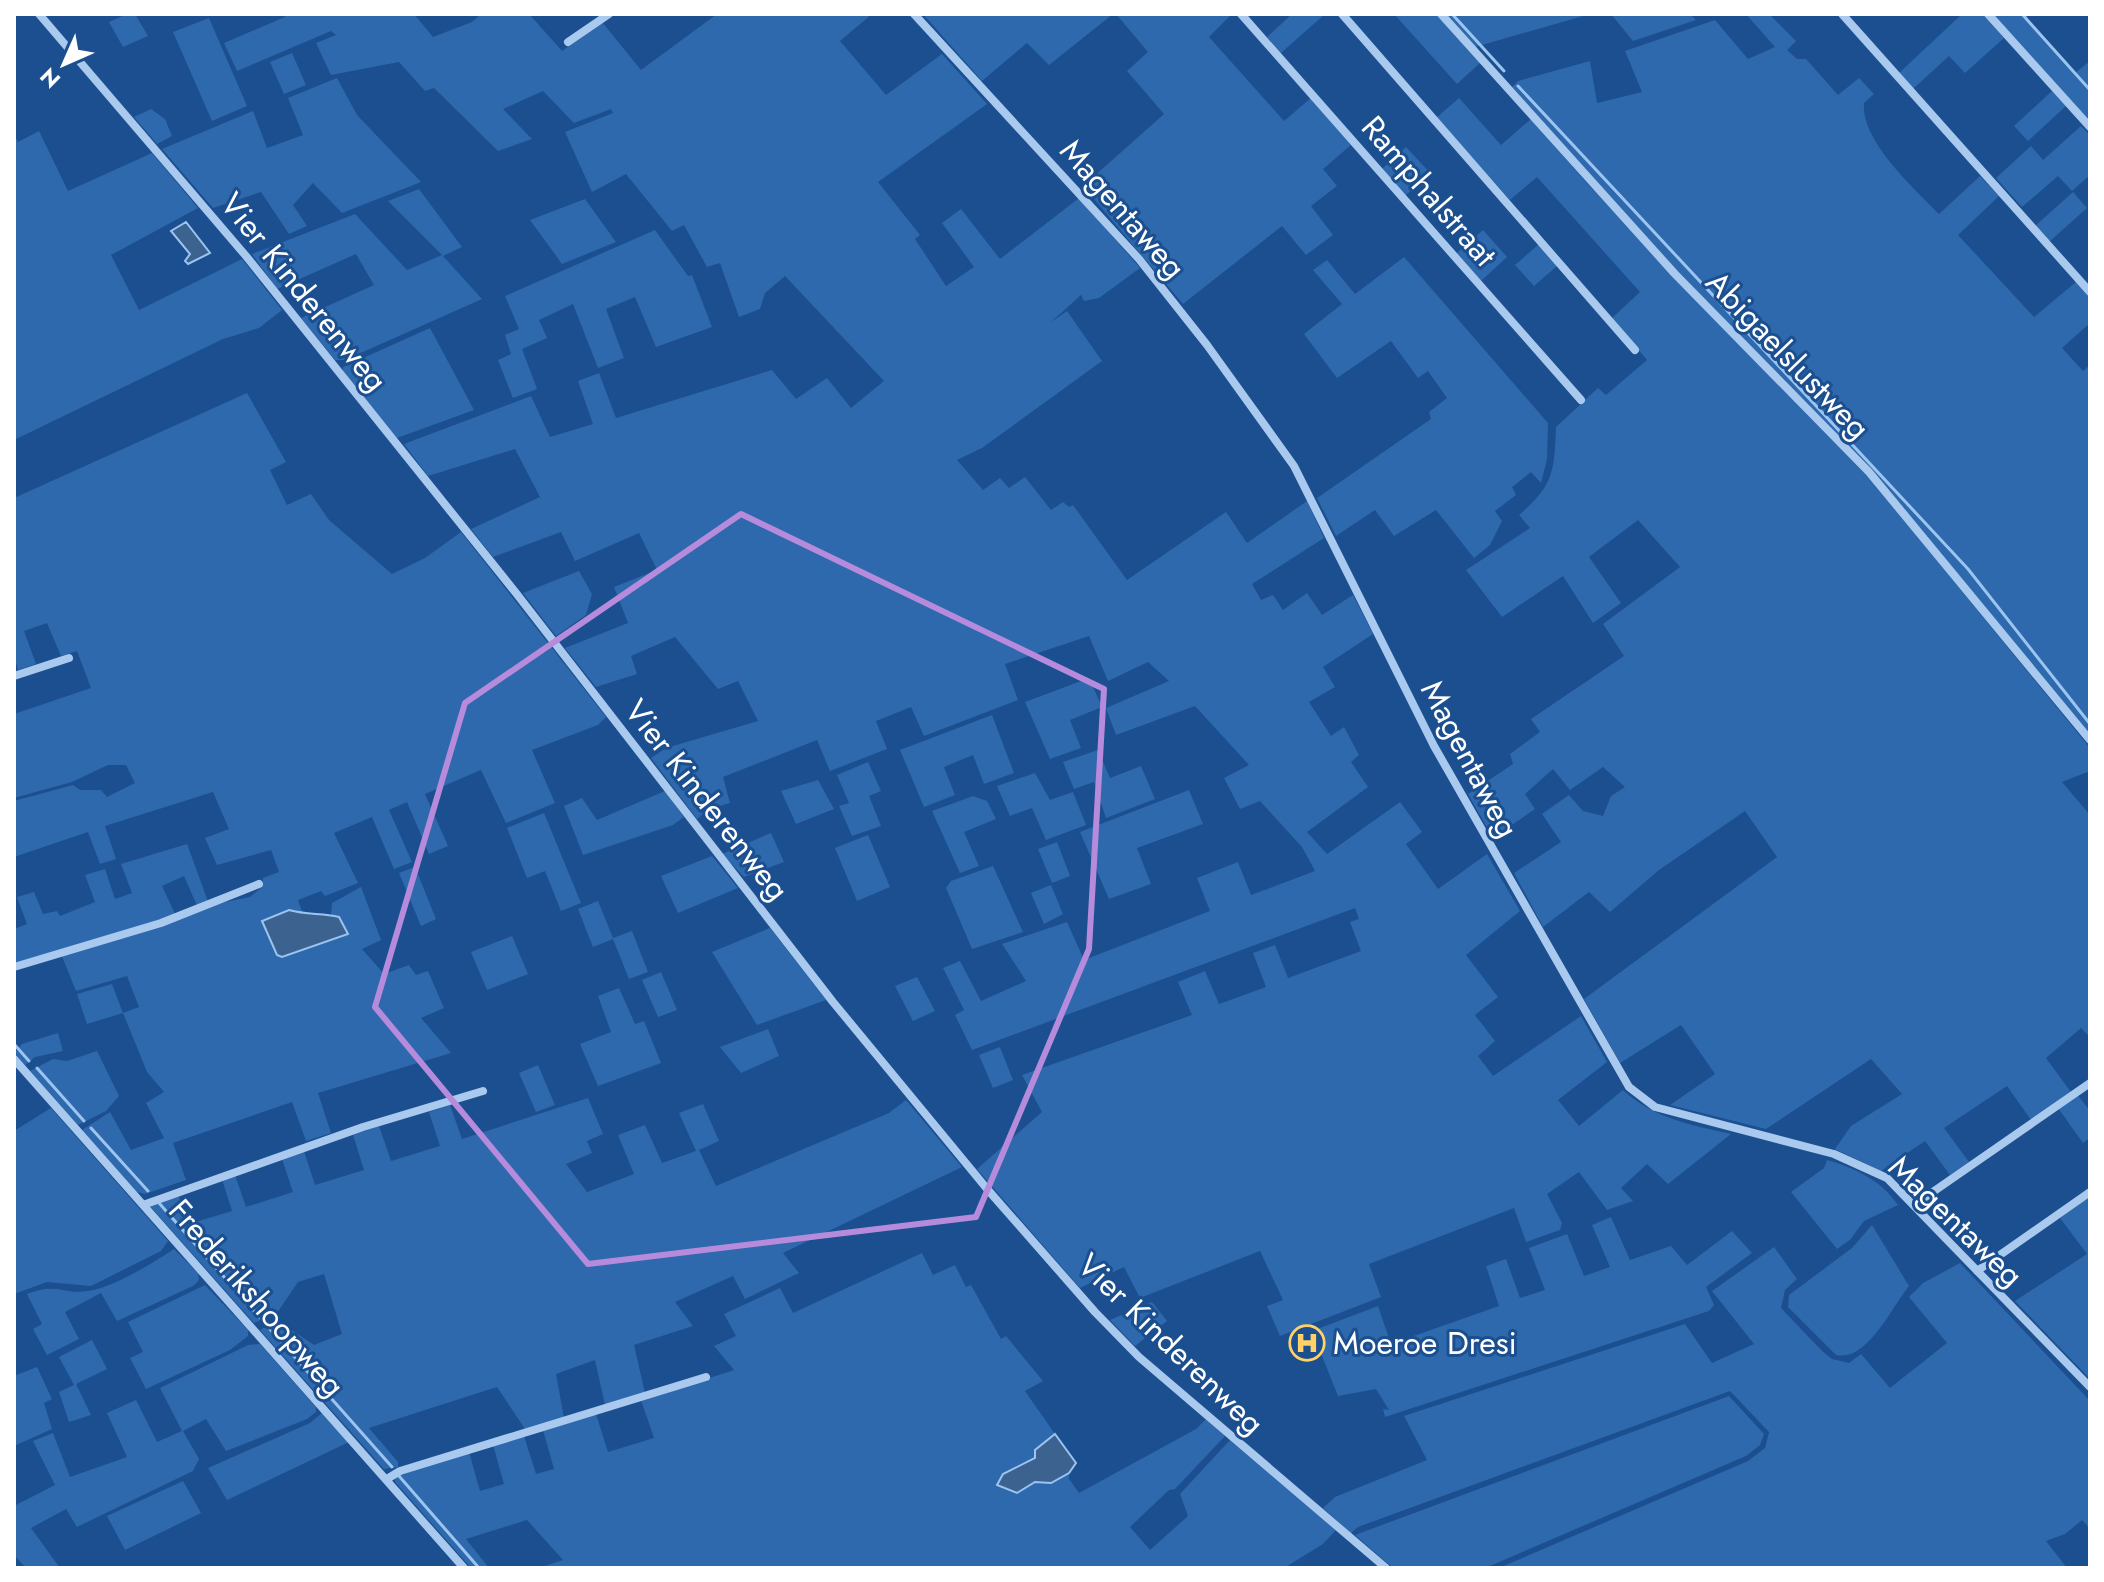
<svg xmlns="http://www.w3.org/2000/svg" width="2104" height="1582" viewBox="0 0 2104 1582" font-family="Jost,sans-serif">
<rect width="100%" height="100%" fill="#1b4f8f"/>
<!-- green -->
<path fill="#2e69ad" d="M127,14H135L148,36L123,47L109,22Z
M285,14H414L433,37L472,22L481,14H529L562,51L602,22L641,70L717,14H872L840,41L886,95L942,54L987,104L878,182L920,235L915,239L946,286L974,267L942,223L961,209L1000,259L1079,198L1140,268L1099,298L1084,301L1081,295L1050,323L1067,311L1102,361L982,448L957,460L983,490L1000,478L1009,488L1025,477L1051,510L1063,502L1069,507L1073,505L1127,580L1226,512L1247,543L1307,501L1324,538L1252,584L1261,600L1273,595L1283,610L1307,593L1322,615L1353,595L1373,634L1323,667L1335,687L1309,702L1331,736L1344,727L1359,755L1351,762L1368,787L1307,832L1327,854L1400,802L1422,832L1406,844L1438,889L1487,854L1520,911L1466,955L1498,997L1475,1015L1495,1041L1478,1056L1493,1076L1581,1016L1607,1062L1558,1100L1579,1126L1623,1090C1654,1119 1692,1125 1731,1134L1668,1184L1647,1164L1621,1188L1633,1201L1607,1210L1579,1172L1547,1194L1562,1223L1560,1230L1526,1242L1514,1208L1369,1264L1381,1297L1280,1336L1267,1306L1283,1300L1260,1251L1140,1298L1124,1267L1080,1288L977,1169L1042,1112L1022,1075L1192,1015L1178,982L1205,971L1219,1004L1266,987L1253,953L1275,945L1288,978L1361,951L1350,922L1359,919L1355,908L972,1050L955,1015L964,1010L943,968L960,961L981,1001L1026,981L1002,944L1067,922L1084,960L1210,911L1197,878L1238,862L1251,895L1315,871L1302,847L1260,801L1240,809L1224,778L1249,765L1195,706L1116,735L1106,708L1169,681L1148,662L1108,681L1089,636L1005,664L1018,700L924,736L911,707L876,721L887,749L830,771L817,740L723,777L730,803L709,809L697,819L651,758L666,748L758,721L738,681L718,689L675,637L631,656L637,674L596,687L565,648L628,623L614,587L657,570L639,533L575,561L561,532L493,557L471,529L540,497L515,449L428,476L404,444L531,396L550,437L593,424L578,381L599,373L616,418L772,370L796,399L827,378L851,408L884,381L785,276L765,293L760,309L739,317L720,263L707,267L684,225L672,231L626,174L592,192L565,132L613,113L611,109L574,123L543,91L503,109L532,139L498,151L434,88L425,91L399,62L331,75L316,43L336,35L331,31L237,71L224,43L285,17Z
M923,14H1113L1049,65L1027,43L982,81Z
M1116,14H1232L1209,37L1284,121L1311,98L1351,145L1323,169L1337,186L1311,206L1333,235L1306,255L1282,226L1183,304L1083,186L1164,114L1127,71L1148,52Z
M1292,14H1325L1281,53L1267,37Z
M1394,14H1436L1480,63L1457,84Z
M1445,14H1590L1475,47Z
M1611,14H1690L1696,20L1633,41Z
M1746,14H1769L1796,41L1787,50L1797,59H1806L1838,95L1859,78L1874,94L1864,103C1861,141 1914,188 1939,214L1980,176L1999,196L1958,235L2034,317L2076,282L2090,297V323L2062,348L2083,371L2090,365V731L2087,733L1872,472L1677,272L1512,87L1518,81L1590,61L1597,103L1642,92L1625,51L1715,20L1748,59L1775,47Z
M1962,14H1983L2004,38L1965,73L1949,56L1913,89L1899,73Z
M1992,14H2030L2026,18L2075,73L2090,61V122Z
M209,18L247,106L212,121L173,32Z
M292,53L306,85L284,94L270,62Z
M337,78L357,115L421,182L342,213L313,183L293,205L307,226L289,234L261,192L213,208L162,149L253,111L267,148L303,135L288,98Z
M2052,91L2066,106L2028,141L2014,126Z
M1459,98L1501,145L1531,119L1586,182L1867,475L2090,748V771L2062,782L2090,815V1037L2081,1028L2046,1058L2071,1092L2031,1120L2007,1086L1944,1128L1969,1162L1950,1175L1925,1141L1881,1171L1835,1149L1851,1126L1902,1094L1871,1059L1766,1129L1670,1105L1715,1074L1681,1025L1620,1063L1584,999L1777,857L1745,811L1659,870L1610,912L1589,892L1543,927L1514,873L1561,842L1542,814L1569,795L1583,811L1603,816L1611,796L1625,787L1603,767L1570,790L1553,769L1525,794L1535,809L1493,838L1468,794L1513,764L1510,754L1540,732L1531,719L1624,656L1603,624L1680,567L1638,520L1589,557L1621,603L1593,623L1563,576L1502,617L1466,570L1530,528L1519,515C1554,485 1554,472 1556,427L1598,388L1606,395L1647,360L1612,318L1640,292L1537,177L1510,200L1436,118Z
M151,109L165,119L172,136L157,144L134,117Z
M2081,126L2090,135V175L2072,191L2058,176L2022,207L1996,178L2031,146L2043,160Z
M39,131L68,191L152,153L198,208L111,255L139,310L242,259L282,310L259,328L223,339L14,440V135L18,142Z
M1406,147L1431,174L1406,195L1382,169Z
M419,189L462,247L443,256L482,299L345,360H335L301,318L374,285L356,254L277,289L252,254L355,214L407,270L442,255L388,201Z
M2073,192L2087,208L2049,242L2035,226Z
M585,199L616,242L562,264L530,220Z
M655,230L688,276L692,275L712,327L656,347L635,297L606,309L624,358L598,368L573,304L539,320L547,338L522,349L537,389L513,398L498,360L511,354L505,335L519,329L505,296Z
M1483,230L1507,257L1481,281L1457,253Z
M1539,244L1557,266L1534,286L1515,265Z
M1404,257L1548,423L1547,459L1541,483L1531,472L1512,487L1516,495L1495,511L1502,521L1490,545L1474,558L1436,510L1394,536L1375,510L1336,536L1317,498L1431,419L1429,412L1447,398L1428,371L1418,378L1391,341L1337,378L1304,334L1342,304L1313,270L1327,260L1355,294Z
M430,328L474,410L397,438L343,372V367Z
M247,393L286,462L270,470L287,505L311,494L329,520L392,574L425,558L461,532L606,717L598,725L532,750L555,803L506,823L481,770L425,794L448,846L429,854L407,802L389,810L412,862L394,869L372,817L334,833L358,883L325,896L321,891L298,900L303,914L289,910L348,935L339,917L331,915L332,903L361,887L381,940L362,949L384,974L409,965L416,975L428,971L444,1008L421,1018L451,1053L318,1093L331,1133L306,1141L292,1102L173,1143L186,1180L145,1194L137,1192L82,1130L110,1112L131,1150L164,1138L146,1103L164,1092L147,1072L123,1013L87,1024L77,994L112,984L123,1013L139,1007L127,976L76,991L61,954L225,902L250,897L262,887L263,878L279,872L271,850L217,865L205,838L229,829L213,792L105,826L116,859L100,864L88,832L14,857V801L73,785L80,790H101L107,797L135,783L126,765H108L72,782L14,798V714L91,688L77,651L61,656L47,623L24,631L36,664L18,670L14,656V498Z
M579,571L592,594L586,615L556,636L523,593Z
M1089,678L1102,707L1070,720L1081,748L1050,759L1025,702Z
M992,715L1014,773L984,784L973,755L944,767L955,795L924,807L900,750Z
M1098,750L1110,778L1141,766L1155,799L1106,818L1094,782L1074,789L1063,762Z
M868,762L881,791L869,796L881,826L852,836L839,806L849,803L837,775Z
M1035,773L1050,800L1073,792L1086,825L1046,840L1032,808L1010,816L997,786Z
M818,780L834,809L796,824L781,791Z
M1189,790L1203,824L1137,848L1151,884L1109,899L1080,832Z
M665,791L684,817L673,825L583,855L564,806L582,798L597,820Z
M973,796L987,801L996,819L964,832L979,866L960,873L932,811Z
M544,813L581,903L561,911L545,871L527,878L507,828Z
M771,833L784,862L744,877L722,854Z
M868,835L890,887L857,901L835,848Z
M1057,842L1070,876L1052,883L1038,849Z
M187,844L209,904L198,908L184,876L162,886L176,916L14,965V929L27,924L17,897L34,892L43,914L57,911L60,916L95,902L85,875L105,869L115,899L132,893L121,864Z
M712,856L738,888L678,913L661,876Z
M993,866L1023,932L972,949L946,888L951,881Z
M415,867L436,919L421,926L399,873Z
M1051,885L1063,914L1044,924L1031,893Z
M598,901L613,938L632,931L648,972L629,979L613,939L593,947L578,909Z
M770,928L826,1000L757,1025L712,952Z
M512,936L528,974L487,990L471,952Z
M661,972L677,1010L658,1017L642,980Z
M917,977L935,1011L913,1021L895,986Z
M619,988L635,1024L644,1021L661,1063L598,1086L580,1044L611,1032L598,996Z
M768,1029L779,1056L741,1073L720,1047Z
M58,1033L63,1051L35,1057L25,1065L14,1053L22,1044Z
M1000,1047L1013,1080L993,1088L979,1055Z
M97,1051L119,1096L106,1111L78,1125L30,1071L53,1059L67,1061Z
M538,1065L555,1105L536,1112L519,1073Z
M2077,1094L2090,1111V1138L2083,1143L2058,1108Z
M588,1098L603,1134L587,1141L592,1153L566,1164L587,1192L634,1174L618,1135L645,1125L662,1163L696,1151L679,1113L703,1104L719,1141L699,1150L716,1186L889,1113L906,1100L962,1167L783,1253L799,1273L745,1299L733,1276L675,1302L693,1326L634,1345L645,1393L605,1405L595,1360L556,1374L564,1418L525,1429L497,1387L369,1428L398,1462V1467L384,1469L260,1330L277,1320L314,1345L342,1334L324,1274L298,1282L277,1313L254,1323L149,1205L177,1191L189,1224L232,1211L221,1176L234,1172L246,1207L293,1192L282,1159L304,1151L315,1185L364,1170L353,1135L379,1126L391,1161L440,1146L429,1112L450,1105L462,1139Z
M51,1108L168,1241L161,1251L91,1286L47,1282L14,1294V1131Z
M1827,1160C1855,1168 1881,1180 1898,1205L1864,1221L1850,1240L1837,1249L1791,1192L1824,1168Z
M2090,1196V1379L2015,1301L2087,1254L2060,1218Z
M1611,1217L1630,1260L1671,1246L1687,1265L1732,1231L1752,1253L1706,1287L1714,1305L1709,1311L1385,1417L1383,1409L1389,1410L1376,1389L1338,1396L1312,1331L1378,1306L1391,1344L1499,1306L1486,1266L1506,1259L1520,1298L1545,1290L1529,1248L1567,1234L1584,1276L1610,1267L1592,1225Z
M1872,1225L1909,1286C1892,1306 1868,1362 1836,1355L1788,1307L1789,1295L1852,1248Z
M1774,1247L1797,1279L1785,1290L1781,1308L1822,1351L1832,1359L1849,1363L1861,1354L1890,1388L1947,1343L1909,1297L1923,1283L1960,1263L2090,1401V1529L2082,1520L2065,1534L2046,1541L2067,1568H1499L1748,1461L1765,1448L1769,1432L1730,1391L1358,1527L1351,1533L1323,1508L1335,1497L1427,1460L1404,1416L1685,1324L1712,1363L1754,1344L1712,1291Z
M174,1249L198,1273L199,1280L193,1286L117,1321L101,1293L65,1312L79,1339L47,1355L33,1329L42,1324L27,1294C60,1282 61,1295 88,1291C112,1288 153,1263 174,1249Z
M922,1253L933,1275L955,1265L966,1287L971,1285L1001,1339L1006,1336L1043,1381L1025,1391L1055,1434L1035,1450L1036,1458L1003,1474L997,1485L1017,1493L1035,1482L1051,1483L1069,1473V1479L1079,1493L1196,1429L1206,1419L1225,1436L1175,1489L1169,1490L1130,1527L1150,1550L1188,1516L1180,1494L1230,1440L1336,1530L1323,1544L1284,1568H539L563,1560L527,1520L466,1539L489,1568H471L395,1482L396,1475L469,1452L480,1491L504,1484L493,1445L524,1436L536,1474L554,1469L543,1430L596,1414L608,1452L654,1438L641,1400L734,1370L714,1346L736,1336L724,1314L780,1288L793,1313Z
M205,1285L248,1330V1336L230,1350L146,1389L130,1358L143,1352L128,1322Z
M1152,1302L1167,1321L1135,1346L1110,1320Z
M92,1340L107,1369L76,1384L91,1415L69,1422L59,1392L74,1385L59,1357Z
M260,1344L316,1407V1412L307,1419L226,1451L206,1419L183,1431L199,1459L193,1471L77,1527L66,1509L31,1528L60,1568H26L14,1555V1506L55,1485L33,1441L53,1433L70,1477L127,1457L107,1413L136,1400L157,1442L182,1431L160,1388L248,1345Z
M37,1367L52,1399L44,1403L52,1429L14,1446V1376Z
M1729,1396L1764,1434L1760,1445L1746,1456L1485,1568H1393L1355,1535Z
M322,1413L349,1442L227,1500L208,1468L310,1423Z
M183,1481L201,1513L125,1550L107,1516Z"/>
<!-- water -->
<path fill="#3c6290" stroke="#9cc4f0" stroke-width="2" d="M186,222L210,253L188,264L185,261L190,254L171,231Z
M289,910C307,915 321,913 339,917L348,934L282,957L277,955L262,921Z
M1055,1434L1076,1463L1069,1473L1051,1483L1035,1482L1017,1493L997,1485L1003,1474L1035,1458V1450Z"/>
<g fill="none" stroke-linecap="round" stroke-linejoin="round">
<!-- stream -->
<path stroke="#9cc4f0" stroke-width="3" d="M1452,14L1504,71
M2022,14L2090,90
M1518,86L1968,569L2090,724
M14,1044L29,1061
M37,1068L84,1121
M91,1128L148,1191
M159,1203L262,1320
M269,1328L315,1380
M322,1388L392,1467
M399,1476L479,1568"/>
<!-- street -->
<path stroke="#a9c9ee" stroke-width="8" d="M39,14L246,256L516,593L833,1002L988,1190L1095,1312L1139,1357L1386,1568
M914,14L1139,259L1207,345L1294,466L1434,746L1629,1087L1655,1107L1834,1154L1887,1178L2090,1387
M1241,14L1581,400
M1342,14L1635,350
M1441,14L1675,274L1869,472L2090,740
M1842,14L2090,292
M1988,14L2090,127
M568,42L609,14
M14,676L69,658
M14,967L161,923L259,884
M14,1059L464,1568
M143,1205L363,1127L483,1091
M1914,1205L2090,1083
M1977,1271L2090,1192
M387,1479L400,1471L706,1377"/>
</g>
<!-- marked area -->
<path fill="none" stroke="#b68bdc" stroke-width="6" stroke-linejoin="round" d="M741,514L1104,689L1089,949L976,1217L588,1264L375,1007L465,703Z"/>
<!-- icons -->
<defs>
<symbol id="hospital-ring" viewBox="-11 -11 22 22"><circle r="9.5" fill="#1b4f8f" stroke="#ffd166" stroke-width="1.5"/><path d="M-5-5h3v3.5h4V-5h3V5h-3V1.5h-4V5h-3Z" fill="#ffd166"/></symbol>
</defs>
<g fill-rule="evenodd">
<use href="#hospital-ring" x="1287" y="1323" width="40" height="40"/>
</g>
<g text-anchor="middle" stroke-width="6" stroke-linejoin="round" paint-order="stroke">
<!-- street labels -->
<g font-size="32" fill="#fff" stroke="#1b4f8f">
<text transform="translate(1429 191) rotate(49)" y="11">Ramphalstraat</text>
<text transform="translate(1123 209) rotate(49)" y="11">Magentaweg</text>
<text transform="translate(304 292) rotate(51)" y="11">Vier Kinderenweg</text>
<text transform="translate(1788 355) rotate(46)" y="11">Abigaelslustweg</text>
<text transform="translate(1470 759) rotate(62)" y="11">Magentaweg</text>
<text transform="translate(707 800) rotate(52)" y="11">Vier Kinderenweg</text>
<text transform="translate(1956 1221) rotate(44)" y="11">Magentaweg</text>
<text transform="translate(257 1298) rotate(49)" y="11">Frederikshoopweg</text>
<text transform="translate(1171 1344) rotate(44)" y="11">Vier Kinderenweg</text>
</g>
<!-- poi labels -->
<g font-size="32" fill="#fff" stroke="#1b4f8f" text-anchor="start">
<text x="1333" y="1354">Moeroe Dresi</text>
</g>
</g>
<!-- border -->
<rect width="2104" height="1582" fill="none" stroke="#ffffff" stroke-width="32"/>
<!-- north arrow -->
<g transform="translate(64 64) rotate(225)" stroke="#1b4f8f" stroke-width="6" paint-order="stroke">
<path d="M0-6L14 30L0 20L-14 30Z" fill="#ffffff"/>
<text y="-12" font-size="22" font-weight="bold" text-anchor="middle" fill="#ffffff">N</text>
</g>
</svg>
